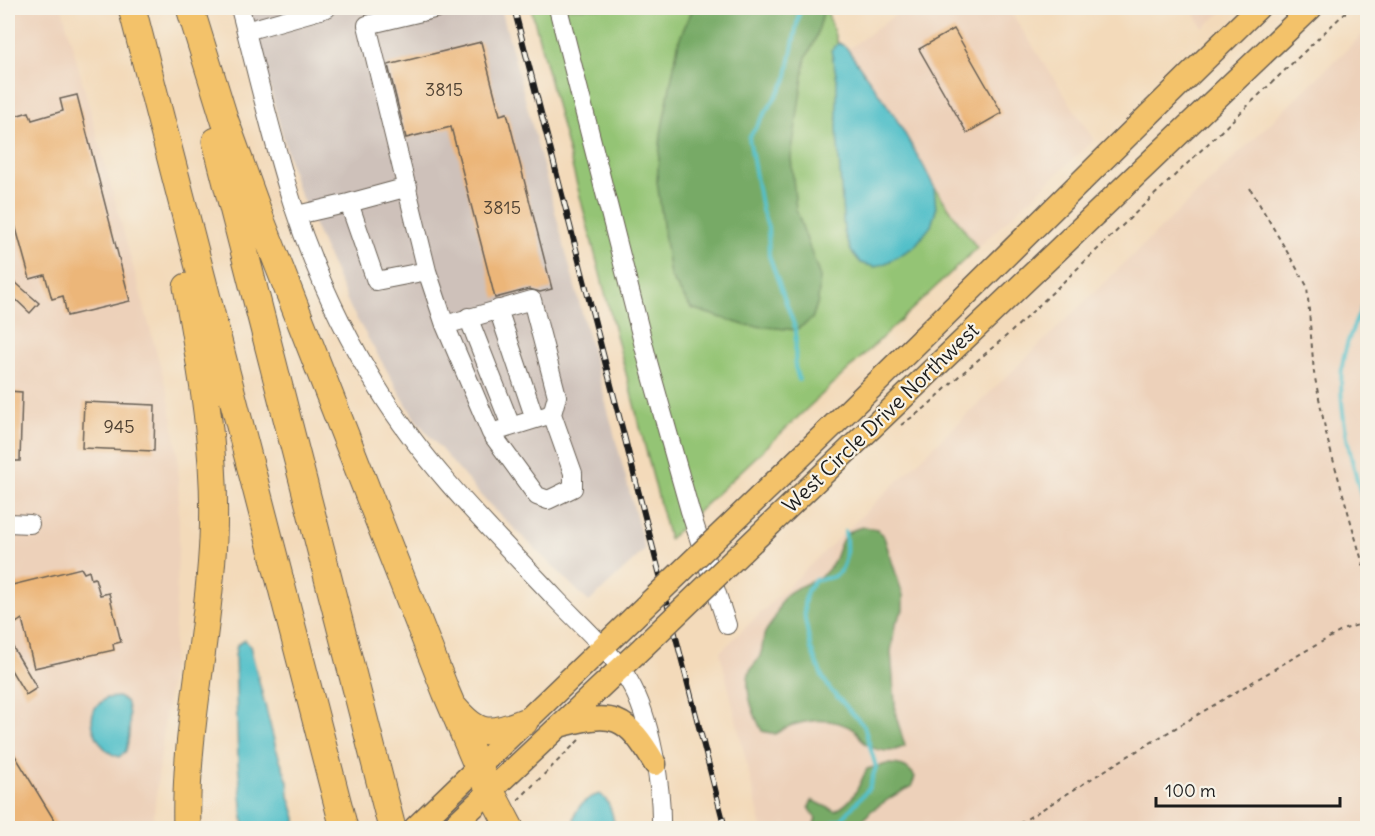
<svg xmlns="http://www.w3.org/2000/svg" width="1375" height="836" viewBox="0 0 1375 836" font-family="Delius,sans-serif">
<rect width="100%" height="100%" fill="#f7f3e8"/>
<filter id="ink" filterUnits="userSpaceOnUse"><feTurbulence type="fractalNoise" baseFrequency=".0167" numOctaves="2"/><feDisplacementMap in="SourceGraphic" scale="12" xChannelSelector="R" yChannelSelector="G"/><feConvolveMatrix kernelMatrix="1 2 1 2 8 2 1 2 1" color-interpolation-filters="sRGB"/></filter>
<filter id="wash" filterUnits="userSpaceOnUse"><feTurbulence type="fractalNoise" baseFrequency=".008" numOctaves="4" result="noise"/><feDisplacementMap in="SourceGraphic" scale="24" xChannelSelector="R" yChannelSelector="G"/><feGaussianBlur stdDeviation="1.35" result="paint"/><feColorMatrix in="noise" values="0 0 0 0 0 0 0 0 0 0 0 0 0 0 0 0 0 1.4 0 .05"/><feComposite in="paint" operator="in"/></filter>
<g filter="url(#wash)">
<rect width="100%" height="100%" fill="#f3daba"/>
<!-- built -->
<path fill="#edd1ba" d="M16,8H62L168,394L178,454L179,533L174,647L152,828H8V13Z
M905,8H1008L1094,140L977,248L841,54Z
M1191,8H1227L1203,28Z
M1367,30V828H762L720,652Z"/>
<!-- industrial -->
<path fill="#cec1ba" d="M248,8H501L645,550L589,602L482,497L415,419L351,309L295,182Z"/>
<!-- green -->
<path fill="#94c474" stroke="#587048" stroke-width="1.5" d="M531,8H826L841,54L977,248L669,539Z"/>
<!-- forest -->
<path fill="#7a6" stroke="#4a6341" stroke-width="1.5" d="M693,8H824C820,25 816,43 806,57L791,158L796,209L820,277L818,301L812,319L796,330L744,325L691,308L670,276L657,181L661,134L679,40Z
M864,527L877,529L884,537L903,595V610L895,625L891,652L896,716L905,746C892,753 878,752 866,744C861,741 859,733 854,730C831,715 797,719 775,734L762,731C754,715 744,692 749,673C750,668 756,664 759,658C763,650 762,644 764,636C765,630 770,626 773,621C778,613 779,602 785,596C796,585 814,583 825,573C844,556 832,532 864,527Z
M887,764C900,764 908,765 915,777L911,787L895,795L871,811L856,828H812L816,819L809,807L812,800L835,811C855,801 857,788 867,769Z"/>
<!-- water -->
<path fill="#52c0c9" stroke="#376e72" stroke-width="1.5" d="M839,43L846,47L894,115L924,167L934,187L936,210L931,226L914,247L888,262L875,267L861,263L851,251L844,232L837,129V79L831,50Z
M245,640L250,646L276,748L288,782L289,796L296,818V828H244L238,762L235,655L237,645Z
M118,697L126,701C131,717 130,735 126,751L119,757C101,752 86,726 95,708C97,705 103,701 106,698Z
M600,794C611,802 613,816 615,828H575C570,812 584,798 600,794Z"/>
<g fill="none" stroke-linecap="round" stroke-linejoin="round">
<!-- stream -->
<path stroke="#52c0c9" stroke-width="4" d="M1368,292C1361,311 1351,329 1346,348C1331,395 1354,471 1368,519
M799,380L795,367L796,330L769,256L768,227L762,210L749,138L786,81L800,8
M818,828L842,819L869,788L876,767L864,726L830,689L822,676L811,649L805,619L804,604L807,591L815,580C820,579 829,579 834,576C849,568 847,545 845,531"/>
</g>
<g id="blocks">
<!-- building -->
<path fill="#ecb679" d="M954,29L1002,113L967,133L919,49Z
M481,42L500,115L507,113L552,289L540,292L529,289L495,298L451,127L406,138L388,65Z
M77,95L130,301L67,316L63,296L52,299L45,275L30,279L14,221L8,223V118L29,112L32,120L63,111L60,99Z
M8,276L39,303L30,313L8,292Z
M8,391L22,392L20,461H8Z
M84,402L155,405L154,451L82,448Z
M81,568L84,573L89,571L91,579L95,578L100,595L109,593L121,642L113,644L114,650L34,668L22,619L16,623L8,586Z
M8,639L37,688L26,695L8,665Z
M8,744L59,828H8Z"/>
</g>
</g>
<g filter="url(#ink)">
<use href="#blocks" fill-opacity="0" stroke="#675e53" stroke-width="1.5"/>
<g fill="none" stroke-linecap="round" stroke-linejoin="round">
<defs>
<path id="minor" d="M240,8C257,73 272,140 293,205C314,270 343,332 379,390C427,468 494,533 557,600C581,625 611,651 629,681C651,718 662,786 661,828
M558,8L648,362L690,511L727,625
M246,31L327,8
M349,203L408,187
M297,215L349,203L376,281L427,271L367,25L438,8
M427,271L445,325L491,433L552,414L557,396L532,300L445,325
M498,309L535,419
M468,317L511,426
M491,433L537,496L548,500L573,488V473L552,414
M8,523L30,524"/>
<path id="major" d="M759,497C927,336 1091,170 1258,8
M771,524L1311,8
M559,726C614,711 626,715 655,764
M415,828L634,617
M451,828L644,646"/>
<path id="highway" d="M132,8L344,828
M190,8L225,121L262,223L446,692L478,767L510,828
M216,141L392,828
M455,709C479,737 491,735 524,722
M187,828C184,731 209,636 213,539C217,454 202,371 187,287"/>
</defs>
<!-- minor casing -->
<use href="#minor" stroke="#675e53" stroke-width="20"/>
<!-- major casing -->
<use href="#major" stroke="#675e53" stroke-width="25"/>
<!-- highway casing -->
<use href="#highway" stroke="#675e53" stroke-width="29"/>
<!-- path -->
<path stroke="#675e53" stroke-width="2" stroke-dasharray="4.5 4.5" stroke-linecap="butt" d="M1250,188L1307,286L1314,373L1327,438L1368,582
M901,425L925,408L959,376L1011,332L1350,8
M518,800L580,739
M1012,828L1125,758L1293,658L1345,629L1368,622"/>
<!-- minor -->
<use href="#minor" stroke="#fff" stroke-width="18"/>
<!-- major -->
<use href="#major" stroke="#f3c26a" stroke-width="22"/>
<!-- highway -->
<use href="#highway" stroke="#f3c26a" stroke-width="27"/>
<defs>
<path id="rail" d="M514,8L725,828"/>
</defs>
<!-- rail casing -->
<use href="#rail" stroke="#1c1c1c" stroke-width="6"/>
<!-- rail -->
<use href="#rail" stroke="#f7f3e8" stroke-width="4" stroke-dasharray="11" stroke-linecap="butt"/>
<defs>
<path id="major-bridge" d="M634,617L759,497
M644,646L771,524"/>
</defs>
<!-- major-bridge casing -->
<use href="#major-bridge" stroke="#675e53" stroke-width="25" stroke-linecap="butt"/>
<!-- major-bridge -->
<use href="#major-bridge" stroke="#f3c26a" stroke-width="22"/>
</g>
</g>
<g text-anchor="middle" stroke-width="4.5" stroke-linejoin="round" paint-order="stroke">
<!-- number labels -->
<g font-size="18" fill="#504233">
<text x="444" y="96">3815</text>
<text x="502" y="214">3815</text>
<text x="119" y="433">945</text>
</g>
<!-- street labels -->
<g font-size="21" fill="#1c1c1c" stroke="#f7f3e8">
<text transform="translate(881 418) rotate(-44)" y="7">West Circle Drive Northwest</text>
</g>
</g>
<!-- margin -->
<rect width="1375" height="836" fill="none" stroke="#f7f3e8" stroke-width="30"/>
<!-- scale -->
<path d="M1156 797v9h184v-9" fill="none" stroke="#1c1c1c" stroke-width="3"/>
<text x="1165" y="797" font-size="18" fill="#1c1c1c" stroke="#f7f3e8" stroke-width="4.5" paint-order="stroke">100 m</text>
</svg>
